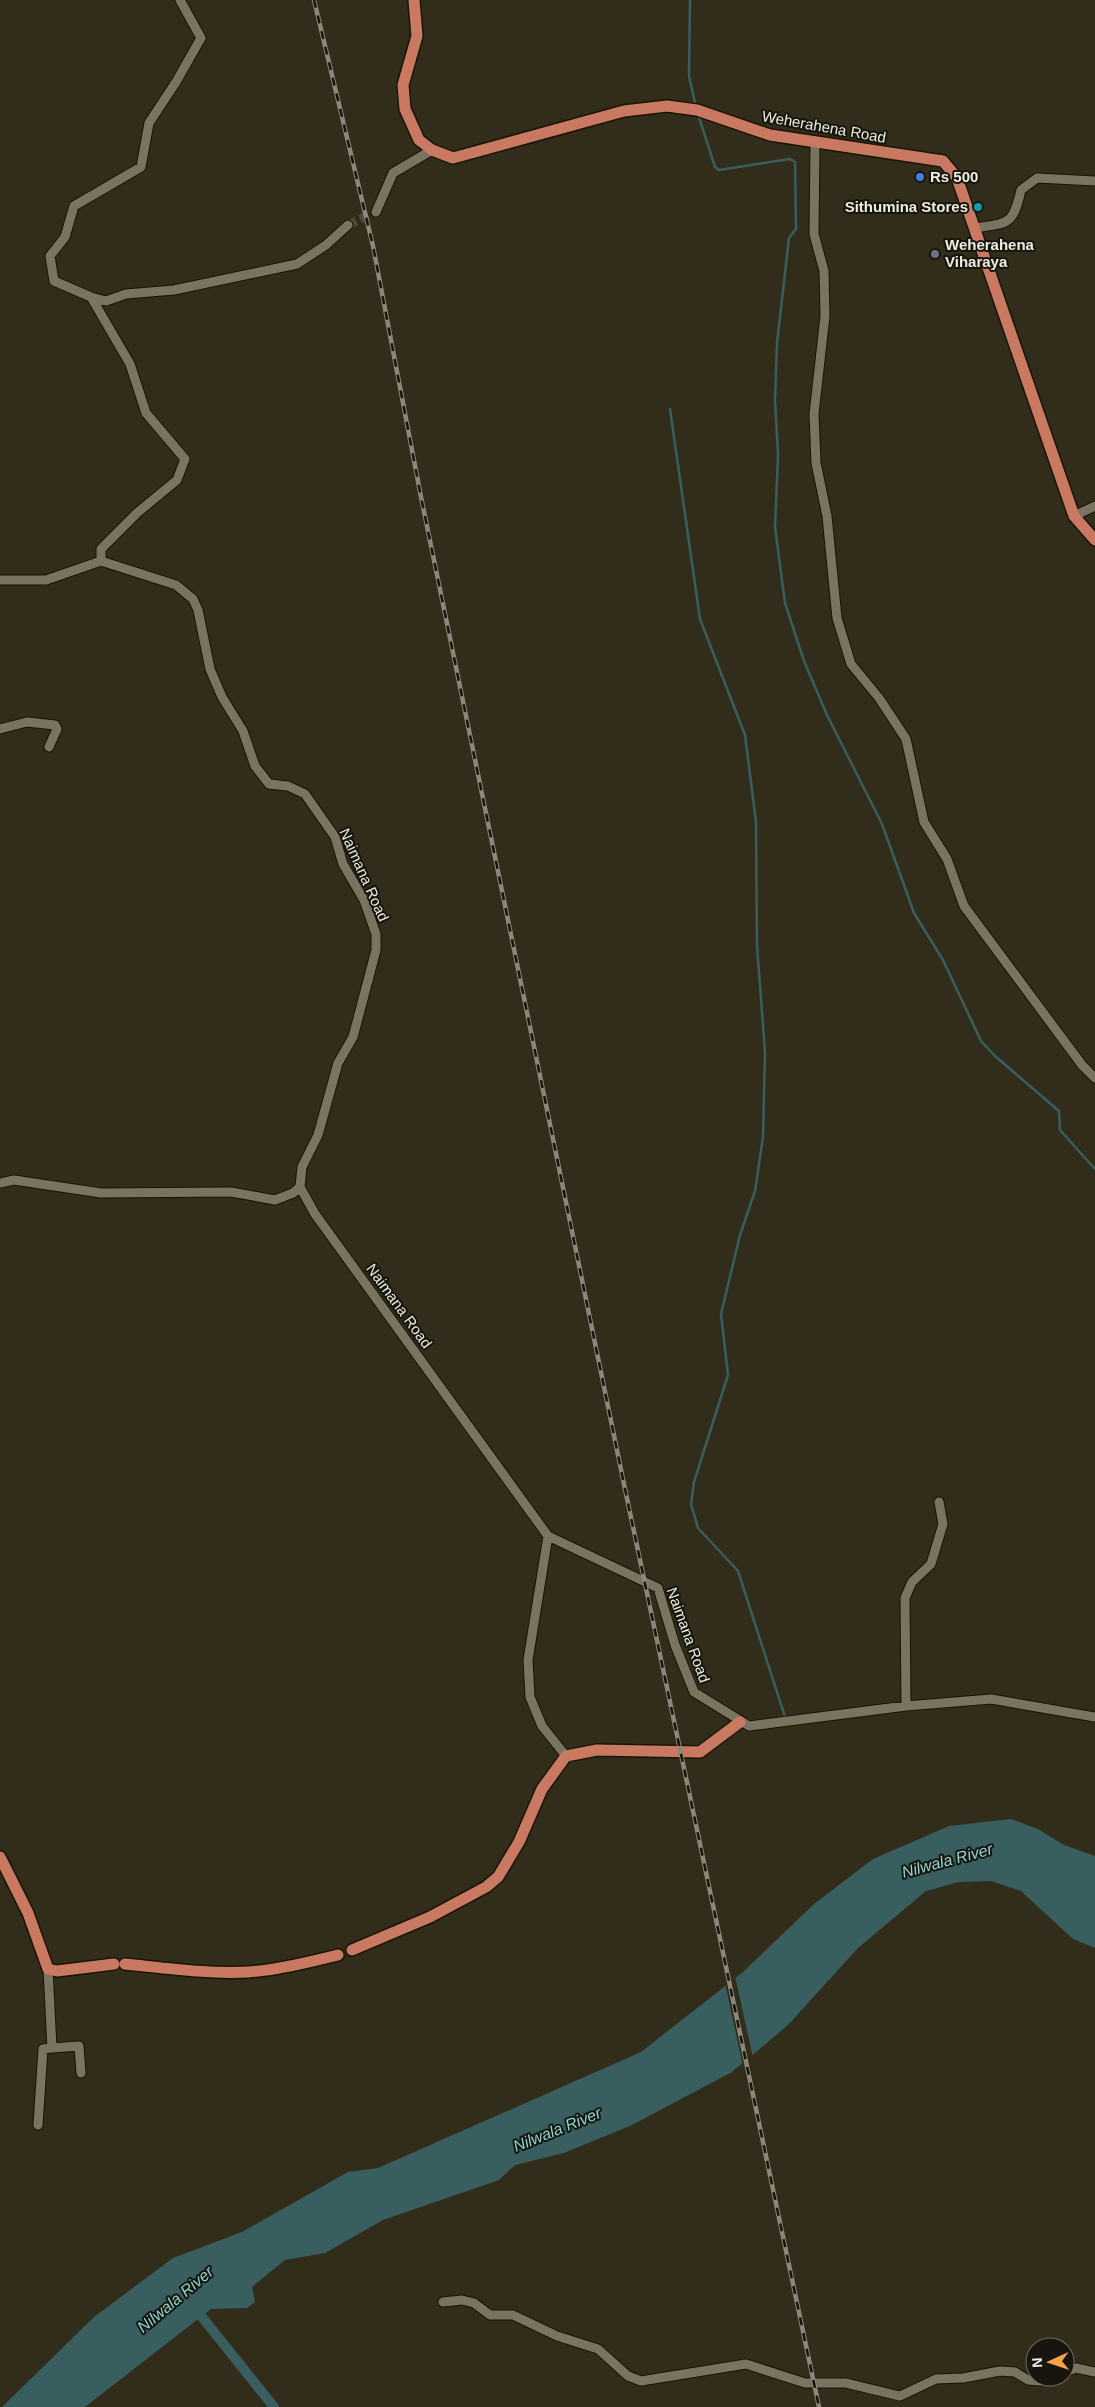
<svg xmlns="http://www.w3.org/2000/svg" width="1095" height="2407" viewBox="0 0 1095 2407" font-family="Arial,sans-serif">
<rect width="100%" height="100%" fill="#322d1b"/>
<!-- water -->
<path fill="#395e5f" d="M1011,1819L1038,1829L1064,1845L1095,1856V1948L1073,1939L1021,1891L991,1881L959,1882L926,1891L858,1948L787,2026L732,2072L632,2125L564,2153L515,2165L499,2180L383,2220L325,2253L285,2260L252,2287L255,2302L247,2308L211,2309L85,2407H2L94,2317L173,2258L242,2232L348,2172L378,2168L641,2052L743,1972L814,1904L873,1859L949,1826Z"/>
<!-- pier -->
<path fill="#322d1b" d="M735,1976L753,2058L743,2066L725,1983Z"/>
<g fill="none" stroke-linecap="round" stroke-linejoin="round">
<!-- stream -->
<path stroke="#395e5f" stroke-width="2.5" d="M690,0L689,76L696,107
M698,114L715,167L719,170L790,159L795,162L796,229L789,238L777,343L775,400L778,455L775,527L785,603L804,661L827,715L882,824L914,913L943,960L981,1041L995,1056L1059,1111L1060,1130L1095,1169
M670,409L700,619L745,735L756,822L757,946L765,1052L763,1137L755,1191L740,1235L721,1314L728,1375L694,1482L691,1504L698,1528L738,1571L786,1720"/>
<!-- canal -->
<path stroke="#395e5f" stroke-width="10" d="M194,2307L274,2407"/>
<!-- minor-tunnel -->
<path stroke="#4e4a39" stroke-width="9" stroke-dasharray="9 4.5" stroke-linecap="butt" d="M348,225L376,212"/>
<defs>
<path id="minor" d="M815,142L814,234L824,271L825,316L814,414L816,463L827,516L837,618L851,664L879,698L906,739L924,822L947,859L964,906L1082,1065L1095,1078
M376,212L393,173L432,150
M975,228C1009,223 1013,225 1021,190L1037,178L1095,181
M91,297L106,301L126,294L174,290L297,264L326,245L348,225
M1074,516L1095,506
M101,561L176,585L193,599L198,610L210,669L222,697L243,731L255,766L269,784L288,786L305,794L335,837L343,864L364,900L376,934V950L353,1037L338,1063L318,1135L302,1167L300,1187L315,1214L548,1536L658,1588L675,1645L694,1692L749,1726L906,1706L991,1699L1095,1717
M101,561V549L137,513L177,480L185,459L146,413L130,364L91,297L54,281L50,256L65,237L74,206L141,167L149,123L176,82L201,38L180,0
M0,580H46L101,561
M0,729L27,722L55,725L57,729L49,747
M0,1183L14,1180L101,1193L231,1192L275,1200L293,1193L300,1187
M548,1536L528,1660L530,1697L542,1726L566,1756
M906,1706L905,1598L912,1582L931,1564L943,1524L939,1502
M48,1969L52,2048L79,2046L81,2073
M38,2125L43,2049L52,2048
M443,2302L462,2300L474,2303L490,2315H513L557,2336L598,2349L628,2376L641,2381L746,2364L805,2383H846L900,2396L936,2379L963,2378L1000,2371L1015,2372L1028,2380L1040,2381L1052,2377
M1065,2372L1076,2368L1095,2372"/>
<path id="major" d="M414,0L417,36L403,85L405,109L419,140L432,150L453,158L624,111L667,106L697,110L770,135L943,161L957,178L1074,516L1095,540
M0,1857L28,1913L48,1969L57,1971L114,1964
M352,1950L430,1917L486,1887L498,1877L519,1842L542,1789L566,1756L597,1750L700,1752L740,1722
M125,1964C165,1968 207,1974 248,1972C278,1970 309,1962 338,1955"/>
</defs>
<!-- minor casing -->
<use href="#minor" stroke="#191504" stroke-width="11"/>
<!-- major casing -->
<use href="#major" stroke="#191504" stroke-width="14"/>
<!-- minor -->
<use href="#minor" stroke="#797460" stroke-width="9"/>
<!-- major -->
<use href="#major" stroke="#c97961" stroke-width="11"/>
<defs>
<path id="rail" d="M314,0L373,246L421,497L625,1489L819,2407"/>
</defs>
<!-- rail casing -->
<use href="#rail" stroke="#8b8878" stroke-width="4.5"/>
<!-- rail -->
<use href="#rail" stroke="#17150d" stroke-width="2.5" stroke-dasharray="8" stroke-linecap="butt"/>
</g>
<!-- markers -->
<circle fill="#3f7fe0" stroke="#17150d" stroke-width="2" cx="920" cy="177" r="5"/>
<circle fill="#0f9aa8" stroke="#17150d" stroke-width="2" cx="978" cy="207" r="5"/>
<circle fill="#6b7280" stroke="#17150d" stroke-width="2" cx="935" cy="254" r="5"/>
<g text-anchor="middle" stroke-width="4" stroke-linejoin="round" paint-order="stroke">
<!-- street labels -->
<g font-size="15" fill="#eeece0" stroke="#17150d">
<text transform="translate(824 127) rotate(10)" y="5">Weherahena Road</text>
<text transform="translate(364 875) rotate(66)" y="5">Naimana Road</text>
<text transform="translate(399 1306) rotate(54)" y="5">Naimana Road</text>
<text transform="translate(688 1635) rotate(70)" y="5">Naimana Road</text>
</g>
<!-- poi labels -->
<g font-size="15" font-weight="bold" fill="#eeece0" stroke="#17150d" text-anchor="start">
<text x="930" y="182">Rs 500</text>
<text x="968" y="212" text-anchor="end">Sithumina Stores</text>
<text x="945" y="250">Weherahena<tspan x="945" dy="17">Viharaya</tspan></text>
</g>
<!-- water labels -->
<g font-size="16" font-style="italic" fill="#8cd5d5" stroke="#17150d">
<text transform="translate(947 1860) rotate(-15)" y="6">Nilwala River</text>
<text transform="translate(557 2129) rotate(-22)" y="6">Nilwala River</text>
<text transform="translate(175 2299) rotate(-40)" y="6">Nilwala River</text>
</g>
</g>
<!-- north arrow -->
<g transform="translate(1050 2362) rotate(267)"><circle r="24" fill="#17150d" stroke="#6d6b61"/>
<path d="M0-4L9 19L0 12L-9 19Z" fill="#f4a345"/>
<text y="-8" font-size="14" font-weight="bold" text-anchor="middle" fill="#eeece0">N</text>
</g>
</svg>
